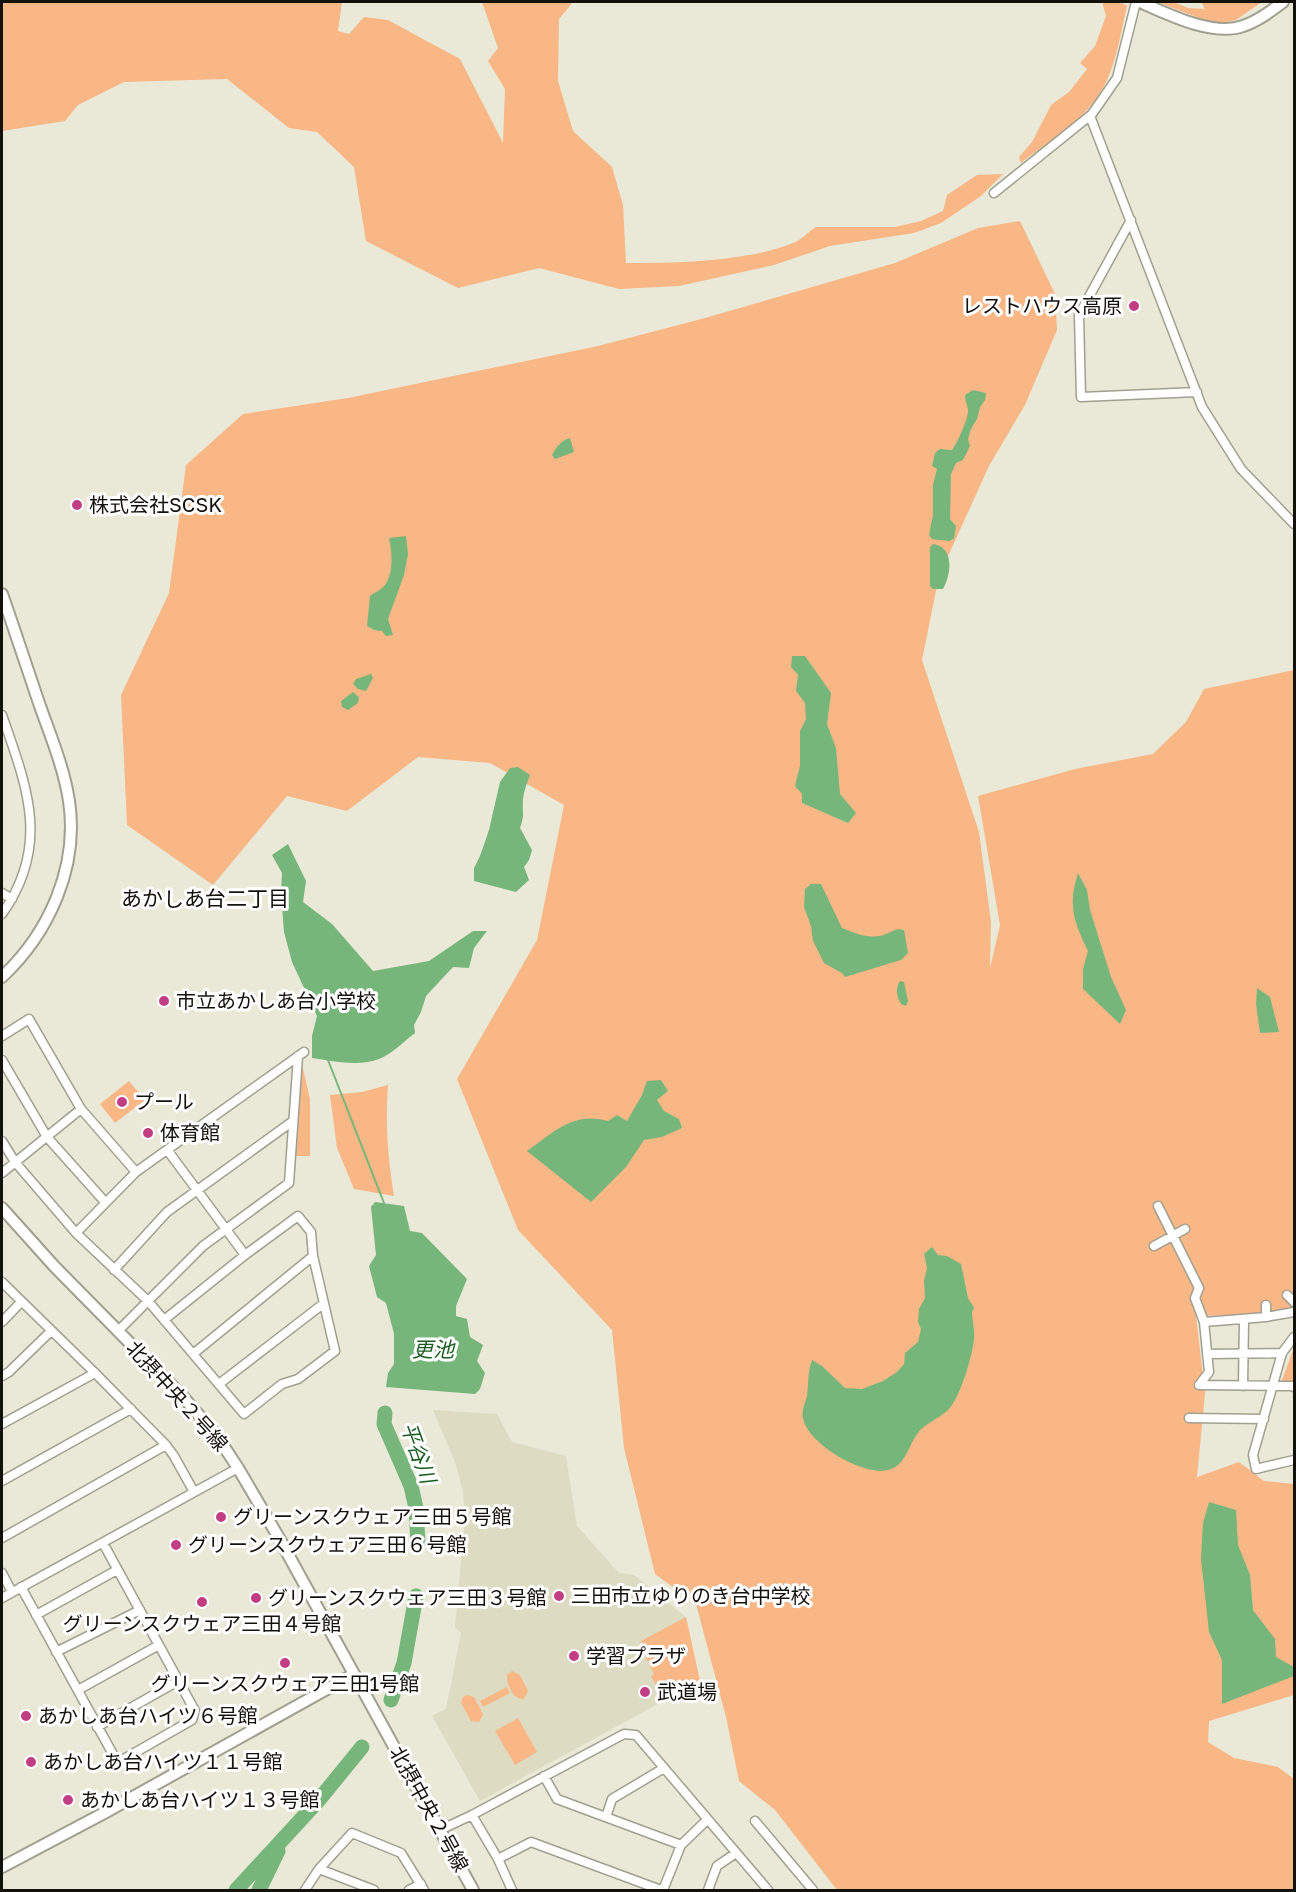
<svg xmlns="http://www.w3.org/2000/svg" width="1296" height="1892" viewBox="0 0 1296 1892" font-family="'Golos Text','Noto Sans JP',sans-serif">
<rect width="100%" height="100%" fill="#eae8d7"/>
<!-- built -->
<path fill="#dedbc3" d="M433,1410L497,1414L512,1442L566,1456L577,1526L619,1573L634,1575L686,1617L700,1681L480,1801L432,1716L446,1709L461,1633L455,1627L465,1517L463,1491L455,1462Z"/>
<!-- green -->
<path fill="#f9b786" d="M2,2H342L338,31L349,34L364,17L388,20L460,59L503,143L505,89L488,61L498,48L482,2H573L559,19L558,81L573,131L612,167L623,205L626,263C677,263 745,262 793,243C800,241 808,232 816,227H895L921,221L943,211L947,195L977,175L1003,174L981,196L941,223L914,233L830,246L774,265L679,286L619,289L539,268L458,288L366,241L354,167L317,132L289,128L227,79L124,82L78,105L65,121L2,131Z
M1102,2H1121L1127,6C1120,36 1115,74 1096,99C1077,125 1046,143 1021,163L1019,157L1032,142L1051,105L1069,92L1087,69L1080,63L1095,46L1106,16Z
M1157,2H1174L1188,8L1205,9L1201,2H1262L1236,20L1215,24Z
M1020,221L1055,294L1057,330L1025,405L989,466L939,576L922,660L979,832L991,922L990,968L1000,925L978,796L1075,769L1153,754L1186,722L1204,689L1294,670V1313L1196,1316L1205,1393L1197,1477L1239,1462L1264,1481L1294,1484V1695L1209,1721L1208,1742L1234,1758L1278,1767L1294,1779V1890H837L775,1810L739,1781L726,1717L696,1604L655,1574L624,1448L612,1330L518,1230L457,1079L537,940L564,805L490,763L418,757L347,811L287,796L213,885L127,825L121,695L169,593L186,465L243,414L348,398L598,346L705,318L895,263L978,228Z
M301,1060L310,1099V1156H294Z
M129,1081L145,1100L115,1123L100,1104Z
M388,1085C385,1123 388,1159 394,1196L354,1189L337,1148L330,1095L362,1092Z
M1294,1348V1391L1279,1388Z
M686,1617L700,1681L664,1700L651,1676L654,1674L646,1658L649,1655L641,1641Z
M512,1671L520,1675L528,1691L524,1699C514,1701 506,1685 507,1675Z
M507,1687L510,1693L483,1707L480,1701Z
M467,1695L474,1697L483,1714L479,1722L471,1721L461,1703L463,1697Z
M518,1718L537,1752L515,1765L495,1731Z"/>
<!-- water -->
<path fill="#77b67a" d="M973,390L986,393L985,400L980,407L977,419L971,429L968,439L970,446L963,460L956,463L951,474L950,519L956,526L954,539L949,541L932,539L929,535L933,515V485L937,469L932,466L935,453L940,449L952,450C957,443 969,418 968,409C967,404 965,401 965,395Z
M570,438L574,452L555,459L552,455C556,448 561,440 570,438Z
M406,536L408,554L404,575L388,619L393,635L386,636L382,631L374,630L367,626L370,596C374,593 382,589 385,585C394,572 392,552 389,538Z
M933,544C955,547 951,575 943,589H933L930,586V547Z
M792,656H805L831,693L827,724L836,748L840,794L856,813L848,823L802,803V794L795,786L800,766V731L806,719L805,703L796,691L798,675L791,667Z
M371,674L373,678L366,691L358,689L353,684L356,679Z
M353,692L359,697L358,703L348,710L342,707L341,701Z
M518,767L530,775C527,783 524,790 523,799C522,813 525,814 520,828L532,850L529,860L524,867L529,880L516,892L474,881V868L480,856L489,830L500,782L510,768Z
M288,844L306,881L303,902L332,924L373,971L429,961L473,931H487L474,948L469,968L453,967L426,996L421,1012L414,1025L415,1033C404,1041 392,1054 379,1059C359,1067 333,1061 312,1058V1036L317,1016L292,962L284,932L281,894L282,873L272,855Z
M1078,873L1087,890L1090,910L1111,977L1126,1010L1120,1024L1083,989V969L1088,951C1073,920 1068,906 1078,873Z
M811,884H821L842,928C856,934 872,940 886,934C894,931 896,928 904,930L908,953L901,960L845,977L842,973L824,963L813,941L811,926L804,907L805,889Z
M900,981L904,982L908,1001L906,1006L901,1004C897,997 895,989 900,981Z
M1257,988L1270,997L1279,1032L1260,1033L1256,1004Z
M661,1080L668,1091L657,1100L664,1111L679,1119L682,1128L662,1137L644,1140L626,1167L591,1202L527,1151C554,1132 573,1111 608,1121L617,1115L627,1121L642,1095L647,1081Z
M375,1202L404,1206L410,1231L422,1233L467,1279L456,1306V1316L467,1319L470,1337L483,1345L477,1361L485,1373L480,1389L475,1394L386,1387L388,1373L394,1364V1334L386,1303L377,1297L369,1266L376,1255L371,1207Z
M932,1247L938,1255L947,1256L961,1264L968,1298L974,1308L972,1312C972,1320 975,1330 974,1339C972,1357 960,1399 947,1411C938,1419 924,1424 918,1433C909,1444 906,1464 891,1469C867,1479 807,1444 803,1418C801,1411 805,1404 807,1396C809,1382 807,1375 812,1360L822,1366L845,1388L862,1389L883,1381L897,1372L904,1364L905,1353L918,1342L921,1329L918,1322L919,1309L925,1298L924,1280L927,1268L924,1254Z
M1209,1502L1236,1510L1238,1545L1250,1575L1253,1610L1275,1639L1276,1657L1294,1667V1676L1222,1704V1660L1209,1632L1201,1559L1203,1523Z"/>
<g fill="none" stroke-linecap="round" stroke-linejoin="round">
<!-- stream -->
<path stroke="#77b67a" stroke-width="2" d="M328,1060L384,1203"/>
<!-- river -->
<path stroke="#77b67a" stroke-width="15" d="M385,1413L384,1424L411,1486L416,1508L418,1543
M391,1700L404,1663L416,1596
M236,1890L318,1801L362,1747
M259,1890L278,1851"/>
<defs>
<path id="minor" d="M1090,116L1202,407L1241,469L1294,524
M994,193L1092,114L1117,78L1136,2
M1131,220L1079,315L1081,397L1197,392
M2,715C27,787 51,845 2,914
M2,893L12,899
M2,1036L29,1019L81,1109L136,1172
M2,1060L47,1137L105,1202
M2,1141L15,1162L76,1233L148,1301L244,1414L282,1384L298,1379L335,1351L313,1256L311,1232L298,1216L245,1255L164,1320
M168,1151L245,1255
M2,1173L81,1109
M1158,1206L1199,1288L1195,1298L1204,1322
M76,1233L136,1172L304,1052
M1154,1246L1185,1229
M114,1270L167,1212L293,1121
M2,1282L95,1373L166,1445L174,1456L194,1492
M1287,1295L1294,1302
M1266,1305V1317
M1294,1312L1266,1317L1204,1322L1209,1372L1199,1385L1294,1386V1387
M2,1322L21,1302
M118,1331L203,1246L289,1183L298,1056
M1294,1337L1282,1353L1253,1455L1256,1469L1294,1460
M193,1354L313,1256
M1207,1354L1282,1353
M2,1376L9,1372L51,1331
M219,1384L323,1304
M1243,1386L1244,1320
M1189,1418L1264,1419
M2,1424L95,1373
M2,1481L131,1409
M2,1538L166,1445
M2,1573L12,1592
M21,1587L115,1758L122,1760L192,1720L195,1711L103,1543
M2,1598L238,1468
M36,1615L117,1570
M56,1652L140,1610
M78,1690L159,1645
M97,1727L178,1681
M544,1776L557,1799L681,1845
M472,1815L498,1859L512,1890
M606,1817L612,1799L664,1768
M755,1821L813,1890
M440,1830L472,1815L624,1734L636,1735L768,1890
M498,1859L531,1842L661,1890
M319,1869L374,1890
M305,1890L319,1869L352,1833L401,1853L424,1890
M409,1890L421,1884
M663,1890L681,1845L707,1820
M708,1890L717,1866L736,1853"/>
<path id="tertiary" d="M2,594C15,631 27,668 40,706C51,737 64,768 69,801C79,867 49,933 2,977
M2,1208L54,1266L185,1399L217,1436L238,1468L279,1538L473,1890
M2,1867L106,1812L354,1674"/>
<path id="secondary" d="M1140,2C1167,14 1213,37 1243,26C1258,21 1271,11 1283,2"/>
</defs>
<!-- minor casing -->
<use href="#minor" stroke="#a19f8f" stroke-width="11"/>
<!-- tertiary casing -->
<use href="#tertiary" stroke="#a19f8f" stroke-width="14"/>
<!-- secondary casing -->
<use href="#secondary" stroke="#a19f8f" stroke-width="14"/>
<!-- minor -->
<use href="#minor" stroke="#fff" stroke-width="8"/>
<!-- tertiary -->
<use href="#tertiary" stroke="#fff" stroke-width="10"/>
<!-- secondary -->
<use href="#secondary" stroke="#fff" stroke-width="10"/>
</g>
<!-- markers -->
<g fill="#c23e83" stroke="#fff" stroke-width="2">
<circle cx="1134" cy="306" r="6"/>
<circle cx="77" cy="505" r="6"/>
<circle cx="164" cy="1001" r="6"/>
<circle cx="122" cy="1102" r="6"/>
<circle cx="148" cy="1133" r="6"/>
<circle cx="221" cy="1517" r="6"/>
<circle cx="176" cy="1545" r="6"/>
<circle cx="559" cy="1596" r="6"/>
<circle cx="256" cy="1598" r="6"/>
<circle cx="202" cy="1602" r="6"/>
<circle cx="574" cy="1656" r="6"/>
<circle cx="285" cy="1663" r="6"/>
<circle cx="645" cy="1692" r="6"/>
<circle cx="26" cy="1716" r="6"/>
<circle cx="31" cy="1762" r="6"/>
<circle cx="68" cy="1800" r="6"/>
</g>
<g text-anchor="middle" stroke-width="6" stroke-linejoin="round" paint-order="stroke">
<!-- poi labels -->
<g font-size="20" fill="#12110c" stroke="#fff" text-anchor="start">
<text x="1122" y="313" text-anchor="end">レストハウス高原</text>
<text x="89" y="512">株式会社SCSK</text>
<text x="176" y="1008">市立あかしあ台小学校</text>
<text x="134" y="1109">プール</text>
<text x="160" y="1140">体育館</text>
<text x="233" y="1524">グリーンスクウェア三田５号館</text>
<text x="188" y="1552">グリーンスクウェア三田６号館</text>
<text x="571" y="1603">三田市立ゆりのき台中学校</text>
<text x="268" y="1605">グリーンスクウェア三田３号館</text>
<text x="202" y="1631" text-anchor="middle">グリーンスクウェア三田４号館</text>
<text x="586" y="1663">学習プラザ</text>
<text x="285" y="1691" text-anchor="middle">グリーンスクウェア三田1号館</text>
<text x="657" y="1699">武道場</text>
<text x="38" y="1723">あかしあ台ハイツ６号館</text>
<text x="43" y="1769">あかしあ台ハイツ１１号館</text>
<text x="80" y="1807">あかしあ台ハイツ１３号館</text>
</g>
<!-- street labels -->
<g font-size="20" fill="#12110c" stroke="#fff">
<text transform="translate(177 1396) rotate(48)" y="7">北摂中央２号線</text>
<text transform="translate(429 1809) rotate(61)" y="7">北摂中央２号線</text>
</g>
<!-- neighbourhood labels -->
<g font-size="21" fill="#12110c" stroke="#fff">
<text x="205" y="906">あかしあ台二丁目</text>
</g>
<!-- water labels -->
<g font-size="21" font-style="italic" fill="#1c5d24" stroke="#fff">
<text x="433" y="1357">更池</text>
<text transform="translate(418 1453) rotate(70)" y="7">平谷川</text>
</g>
</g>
<!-- border -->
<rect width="1296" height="1892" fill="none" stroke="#12110c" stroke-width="6"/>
</svg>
